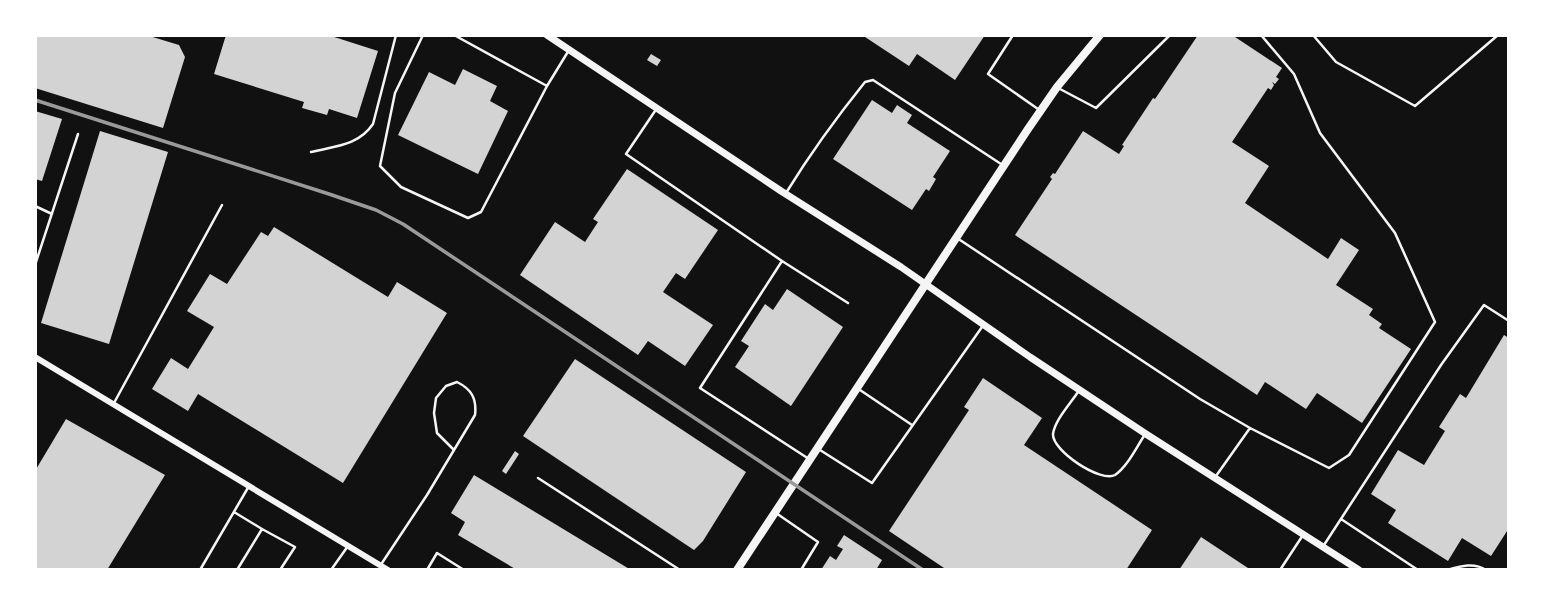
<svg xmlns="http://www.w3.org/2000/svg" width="1544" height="605" viewBox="0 0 1544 605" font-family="'Space Grotesk',sans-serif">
<rect width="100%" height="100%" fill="#111"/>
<!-- building -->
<path fill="#d3d3d3" d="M35,35H146L179,45L185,57L163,128L35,88Z
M226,35H328L378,51L357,118L329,109L327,115L302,108L304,102L214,74Z
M862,35H985L955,80L917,54L909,66Z
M1198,35H1232L1282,68L1276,77L1279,79L1275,84L1272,82L1274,85L1271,90L1268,88L1232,142L1269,166L1245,203L1328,259L1341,238L1359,250L1336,285L1373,309L1369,315L1382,324L1379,328L1411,349L1362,423L1317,393L1306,409L1265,382L1257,395L1015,235L1052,179L1050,177L1053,173L1055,174L1083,131L1119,154L1124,146L1122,145L1153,98L1155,99Z
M651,54L661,60L657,66L647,60Z
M463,69L497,86L490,101L508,111L478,174L398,135L429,72L455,85Z
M872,100L892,113L897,105L912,115L907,123L950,151L933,177L936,179L929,191L926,189L912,210L833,159Z
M35,111L62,119L42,181L35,179Z
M100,131L168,152L109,344L41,323Z
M627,169L718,230L685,279L676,273L663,292L713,325L685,366L648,341L638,355L520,275L555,222L585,242L598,222L593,219Z
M274,227L388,297L397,282L447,313L343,483L198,394L188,411L152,389L171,358L188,369L214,327L187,311L210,274L227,284L261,232L268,236Z
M787,289L843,327L791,406L735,367L749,346L741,341L765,304L773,310Z
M1504,335L1509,338V528L1491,556L1462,538L1448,561L1388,523L1396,510L1371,494L1398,450L1424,465L1445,431L1439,427L1460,394L1466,398Z
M575,359L746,472L703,541L694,550L523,436Z
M983,378L1042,418L1024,445L1152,530L1126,570H947L889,531L969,410L964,407Z
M66,419L165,475L107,570H35V471Z
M515,451L519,454L506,474L502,471Z
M474,475L631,570H517L458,535L465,522L451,513Z
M844,535L882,560L876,570H821L830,556L836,560L843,549L837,546Z
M1201,537L1251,570H1179Z"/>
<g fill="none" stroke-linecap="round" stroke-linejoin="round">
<!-- service -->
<path stroke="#f5f5f5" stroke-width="2.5" d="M423,35L395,93L380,166L401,187L468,218L481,212L547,86
M454,35L547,86L569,50
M1013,35L988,74L1038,109
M1313,35L1336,62L1415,106L1498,35
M1060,89L1096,108L1170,35
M655,111L626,154L782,261L700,388L809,459
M311,152C335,146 358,146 373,124L396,35
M786,193C810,154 836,118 865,82L873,80L1001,164
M35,206L52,214
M957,238L1200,399L1250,428
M782,261L848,303
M35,265L78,134
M860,390L912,425
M1078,392C1070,404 1055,420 1053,434C1052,451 1101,483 1115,475C1127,467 1136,448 1144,436
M114,403L222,205
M820,450L872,483L982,327
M1216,476L1250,428L1329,468L1349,455L1435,322L1395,233L1320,133L1294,74L1261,35
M538,478L680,570
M234,512L262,529L237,570
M776,513L818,542L801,570
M1341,519L1418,570
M262,529L295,547L280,570
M1324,545L1441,365L1484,305L1509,321
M380,566L427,495L475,415C477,398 471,389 457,382L446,386L436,398L434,413L437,433L454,450
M200,570L249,486
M331,570L348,546
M427,570L437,553L464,570
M1280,570L1303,535
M1447,570C1461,566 1474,562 1486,570"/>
<!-- minor -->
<path stroke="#f5f5f5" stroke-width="6" d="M35,357L388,570"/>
<!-- tertiary -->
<path stroke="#f5f5f5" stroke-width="7" d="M547,35L781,191L901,267L1030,357L1146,434L1359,570"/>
<!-- secondary -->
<path stroke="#f5f5f5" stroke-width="8" d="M737,570L1028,129L1057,87L1100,35"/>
<!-- rail -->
<path stroke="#9a9a9a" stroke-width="3.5" d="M35,100L329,194L376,210L403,224L923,570"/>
</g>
<!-- border -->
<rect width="1544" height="605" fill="none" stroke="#ffffff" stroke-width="74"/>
</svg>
